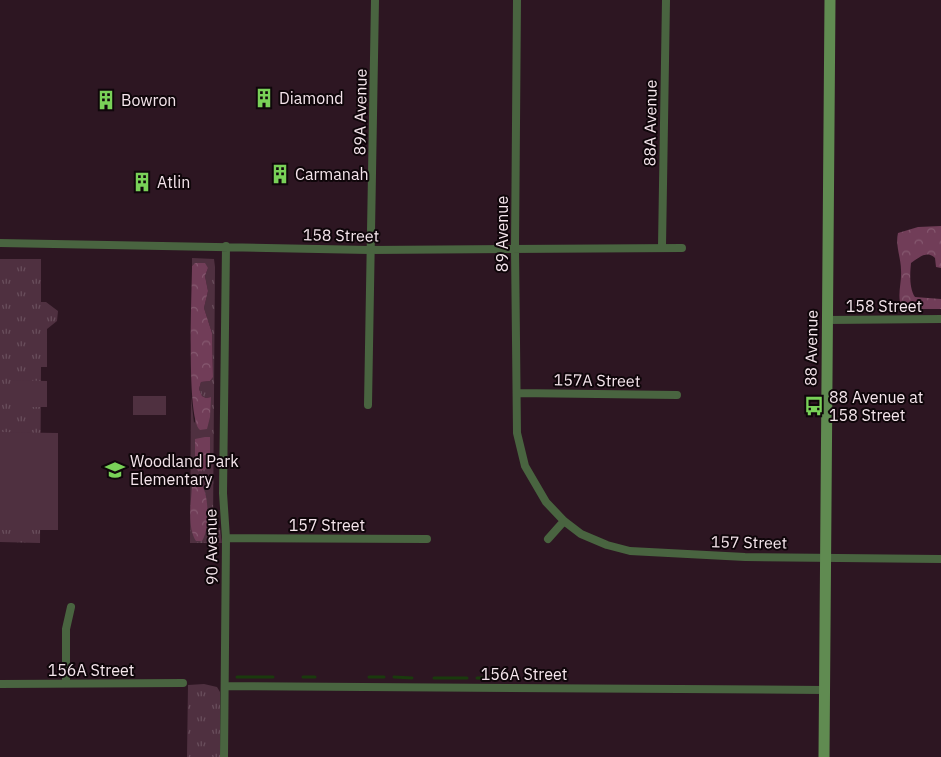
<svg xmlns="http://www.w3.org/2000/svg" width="941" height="757" viewBox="0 0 941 757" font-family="'IBM Plex Sans',sans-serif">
<defs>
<pattern id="grass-tufts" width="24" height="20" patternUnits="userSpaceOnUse" patternTransform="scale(1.25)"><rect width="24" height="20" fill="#4f3040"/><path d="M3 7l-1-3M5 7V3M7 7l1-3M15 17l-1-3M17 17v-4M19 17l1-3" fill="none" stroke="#694e5c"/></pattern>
<pattern id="forest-crowns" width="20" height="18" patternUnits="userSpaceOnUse" patternTransform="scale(1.25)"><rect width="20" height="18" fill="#713d58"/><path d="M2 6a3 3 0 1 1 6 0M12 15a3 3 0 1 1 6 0" fill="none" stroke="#865970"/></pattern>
</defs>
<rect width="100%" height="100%" fill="#2d1622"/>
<!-- grass -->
<path fill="url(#grass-tufts)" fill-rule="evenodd" d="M192,258L214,259L215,267L213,526L220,528L222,543H190L191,397L194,423L211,397L206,398L202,396L199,389L201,382L210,381L213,376L212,333L204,308L208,291L205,276L208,268L196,263L192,266ZM194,483L203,487L207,507L191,506Z
M0,259H41V302H46L58,311L57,321L47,329V367H41L40,543L0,542Z
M204,684L217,687L220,692V757H187L188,685Z"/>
<!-- forest -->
<path fill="url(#forest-crowns)" d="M941,226V268L936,267L935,258C926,250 919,258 911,263C910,273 909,288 915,297L941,299V309H906L901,306C897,294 902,282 901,270C901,258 895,245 898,233L918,227Z
M195,263H205L208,268L205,276L208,291L204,308L212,333L213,377L210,381L201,382L199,389L202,396L206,398L211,397L210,417L207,429L200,430C186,420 192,290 192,266Z
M205,437H210V459L207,469L199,471L195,468V439Z
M198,481C210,488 210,530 202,541H196C187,527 191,502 192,487Z"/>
<!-- garden -->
<path fill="#4f3040" d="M11,380L47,381V407H11Z
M133,396H166V415H133Z
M0,432L58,433V530H0Z"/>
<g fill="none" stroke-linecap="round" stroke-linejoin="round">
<!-- stream -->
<path stroke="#1a3a0d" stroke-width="3" d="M237,677H273
M303,677H315
M369,677H384
M394,677L412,678
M434,678H467
M477,678H492"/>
<!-- street -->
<path stroke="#496440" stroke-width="8" d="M517,0L515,248L517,433L525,466L546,502L564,521L581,534L607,545L630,551L745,557L941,559
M0,243L369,250L682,248
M662,246L666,0
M827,320L941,319
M517,393L677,395
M368,405L375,0
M226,538L427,539
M548,539L564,521
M66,683V629L71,607
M0,684L183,683
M225,686L824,690
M224,757L226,538L223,493L226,246"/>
<!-- secondary -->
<path stroke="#608b51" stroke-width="11" d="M824,757L830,0"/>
</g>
<!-- icons -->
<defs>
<symbol id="building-bare" viewBox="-9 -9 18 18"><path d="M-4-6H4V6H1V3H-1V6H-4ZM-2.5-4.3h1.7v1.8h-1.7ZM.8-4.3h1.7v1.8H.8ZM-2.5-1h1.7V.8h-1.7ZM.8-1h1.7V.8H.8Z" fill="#79d158" stroke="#0f060a" stroke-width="2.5" paint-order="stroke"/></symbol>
<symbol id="bus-bare" viewBox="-9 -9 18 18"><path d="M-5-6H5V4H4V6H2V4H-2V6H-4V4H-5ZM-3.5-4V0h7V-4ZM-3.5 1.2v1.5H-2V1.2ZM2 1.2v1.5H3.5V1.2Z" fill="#79d158" stroke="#0f060a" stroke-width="2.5" paint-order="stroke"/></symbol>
<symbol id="school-bare" viewBox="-9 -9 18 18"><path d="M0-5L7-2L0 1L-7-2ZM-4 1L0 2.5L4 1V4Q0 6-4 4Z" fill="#79d158" stroke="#0f060a" stroke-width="2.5" paint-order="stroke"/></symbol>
</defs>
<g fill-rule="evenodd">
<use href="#building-bare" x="250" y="84" width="28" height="28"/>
<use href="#building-bare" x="92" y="86" width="28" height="28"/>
<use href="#building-bare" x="266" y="160" width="28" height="28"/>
<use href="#building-bare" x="128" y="168" width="28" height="28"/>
<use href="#bus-bare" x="800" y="392" width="28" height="28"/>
<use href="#school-bare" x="101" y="456" width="28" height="28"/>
</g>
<g text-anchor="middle" stroke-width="4" stroke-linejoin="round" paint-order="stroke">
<!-- poi labels -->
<g font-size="16" fill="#f5e5ec" stroke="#0f060a" text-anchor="start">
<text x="279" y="104">Diamond</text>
<text x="121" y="106">Bowron</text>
<text x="295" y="180">Carmanah</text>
<text x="157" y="188">Atlin</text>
<text x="829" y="403">88 Avenue at<tspan x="829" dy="18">158 Street</tspan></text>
<text x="130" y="467">Woodland Park<tspan x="130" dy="18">Elementary</tspan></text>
</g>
<!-- street labels -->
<g font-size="16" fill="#f5e5ec" stroke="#0f060a">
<text transform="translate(360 112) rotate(-89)" y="6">89A Avenue</text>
<text transform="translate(650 123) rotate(-89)" y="6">88A Avenue</text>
<text transform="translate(502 234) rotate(-90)" y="6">89 Avenue</text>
<text transform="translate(341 235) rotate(1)" y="6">158 Street</text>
<text x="884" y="312">158 Street</text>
<text transform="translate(811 348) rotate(-89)" y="6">88 Avenue</text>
<text transform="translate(597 380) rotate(1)" y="6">157A Street</text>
<text x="327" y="531">157 Street</text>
<text transform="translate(749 542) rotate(1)" y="6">157 Street</text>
<text transform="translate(211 547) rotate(-91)" y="6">90 Avenue</text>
<text x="91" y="676">156A Street</text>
<text x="524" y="680">156A Street</text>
</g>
</g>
</svg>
